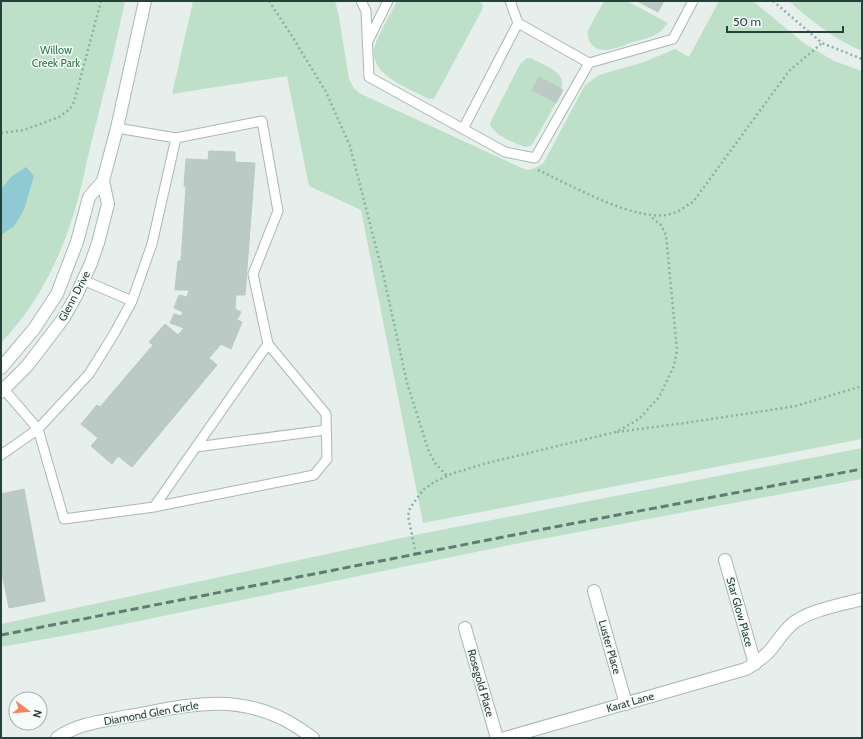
<svg xmlns="http://www.w3.org/2000/svg" width="863" height="739" viewBox="0 0 863 739" font-family="Cabin,sans-serif">
<rect width="100%" height="100%" fill="#e6efeb"/>
<!-- green -->
<path fill="#bfe0c8" d="M1,1H125C116,46 104,91 93,136C86,162 82,188 74,213C59,262 36,306 1,343Z
M193,1H335L339,17L349,79L353,87L359,93L526,170C533,170 539,166 544,162L585,85L599,75L644,62L675,49L689,57L719,1H753L805,44L834,61L862,71V439L423,523L361,210L309,186L287,76L172,94Z
M397,1H479L483,5L482,10L434,99H429C408,88 363,73 376,42C382,28 390,15 397,1Z
M604,1H627L668,23C665,27 661,31 657,34C650,38 641,40 633,42C621,46 603,56 592,45C588,40 587,36 588,30Z
M789,1H862V51C834,39 811,21 789,1Z
M527,58H531C543,65 568,72 561,89L539,77L532,90L556,103L532,145L526,147C516,144 491,134 490,123L520,64Z
M862,448V479L520,543L95,630L1,647V624L420,534Z"/>
<!-- water -->
<path fill="#8ec9d4" d="M26,167L34,176L24,210L14,226L1,235V189L12,176Z"/>
<!-- building -->
<path fill="#bbcac4" stroke="#b8c9c2" d="M637,1H664L658,12Z
M539,77L563,90L556,103L532,90Z
M209,151L235,152V162L255,163L245,295H236L235,309L241,312L237,320L242,322L231,349L221,344L209,358L217,365L132,467L118,456L112,464L91,446L98,438L81,424L97,405L100,407L153,345L149,342L165,324L178,335L184,328L170,323L174,314L181,316L183,312L174,308L179,295L187,297L189,290H175L178,261H181L186,187L184,186L186,159L208,160Z
M24,489L45,601L9,608L1,568V494Z"/>
<g fill="none" stroke-linecap="round" stroke-linejoin="round">
<defs>
<path id="lane" d="M361,1L366,11L369,77L505,152L535,158L589,63L673,39L693,1
M510,1L518,23
M368,41L388,1
M117,128L176,138L152,244L132,301
M463,129L518,23L589,63
M176,138L262,121L278,211L253,274L268,344L326,414L327,459L314,475L154,507L268,344
M83,280L132,301L114,334L89,374L38,429L64,519L154,507
M1,386L38,429L1,455
M196,447L326,430"/>
<path id="street" d="M725,560L755,664
M594,591L626,704
M465,628L497,738
M57,738C78,723 104,721 129,716C186,706 232,692 287,721C296,726 305,732 313,738
M505,738L746,669C756,663 765,657 772,648C779,639 784,631 792,624C809,610 841,605 862,599"/>
<path id="secondary" d="M1,368L34,329L57,294L77,242L89,197L103,181
M1,392L27,366L63,319L76,296L91,263L98,243L108,204L103,181L117,128L145,1"/>
</defs>
<!-- lane casing -->
<use href="#lane" stroke="#a8b8b2" stroke-width="11"/>
<!-- street casing -->
<use href="#street" stroke="#a8b8b2" stroke-width="14"/>
<!-- secondary casing -->
<use href="#secondary" stroke="#a4bbb3" stroke-width="14"/>
<!-- path -->
<path stroke="#86b3a5" stroke-width="2.5" stroke-dasharray="2 3" stroke-linecap="butt" d="M269,1L290,33L326,92L350,146L384,278L407,383L429,452L435,463L447,476
M773,1L822,43L862,59
M1,133L24,130L59,117L70,109L74,102L101,1
M538,170C569,184 641,226 674,213C680,211 687,205 693,202L789,71L822,43
M617,432L692,422L796,406L862,386
M416,554L408,516L410,508L423,490L434,482L454,473L487,463L616,432L639,419L659,397L674,366L677,350L666,235L661,225L650,216"/>
<!-- lane -->
<use href="#lane" stroke="#fff" stroke-width="9"/>
<!-- street -->
<use href="#street" stroke="#fff" stroke-width="12"/>
<!-- secondary -->
<use href="#secondary" stroke="#fff" stroke-width="12"/>
<!-- rail -->
<path stroke="#5f7d75" stroke-width="3" stroke-dasharray="8 4" stroke-linecap="butt" d="M1,635L570,524L862,469"/>
</g>
<g text-anchor="middle" stroke-width="3" stroke-linejoin="round" paint-order="stroke">
<!-- park labels -->
<g font-size="11" fill="#2d7a4b" stroke="#f7fbf9">
<text x="56" y="54">Willow<tspan x="56" dy="13">Creek Park</tspan></text>
</g>
<!-- street labels -->
<g font-size="11" fill="#24423a" stroke="#f7fbf9">
<text transform="translate(74 296) rotate(-62)" y="4">Glenn Drive</text>
<text transform="translate(740 612) rotate(74)" y="4">Star Glow Place</text>
<text transform="translate(610 647) rotate(74)" y="4">Luster Place</text>
<text transform="translate(481 683) rotate(74)" y="4">Rosegold Place</text>
<text transform="translate(630 702) rotate(-16)" y="4">Karat Lane</text>
<text transform="translate(151 713) rotate(-10)" y="4">Diamond Glen Circle</text>
</g>
</g>
<!-- border -->
<rect width="863" height="739" fill="none" stroke="#24423a" stroke-width="4"/>
<!-- north arrow -->
<g transform="translate(28 711) rotate(106)"><circle r="19" fill="#f7fbf9" stroke="#a3b1ad"/>
<path d="M0-3L7 15L0 10L-7 15Z" fill="#f4845f"/>
<text y="-6" font-size="11" font-weight="bold" text-anchor="middle" fill="#24423a">N</text>
</g>
<!-- scale -->
<path d="M727 26v6h116v-6" fill="none" stroke="#24423a" stroke-width="2"/>
<text x="733" y="26" font-size="12" fill="#24423a" stroke="#f7fbf9" stroke-width="3" paint-order="stroke">50 m</text>
</svg>
